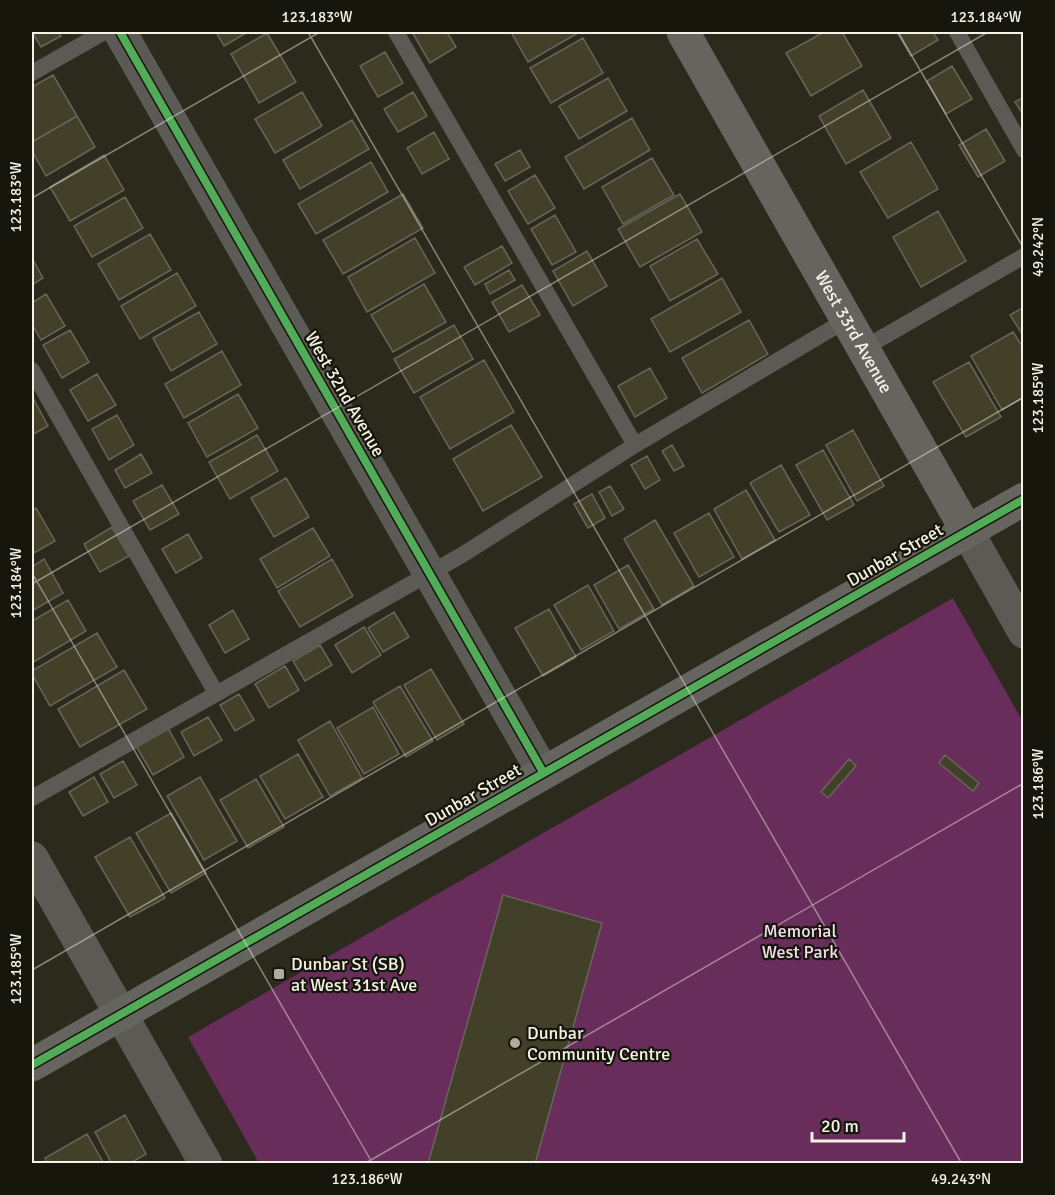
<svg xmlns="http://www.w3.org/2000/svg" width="1055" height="1195" viewBox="0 0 1055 1195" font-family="Signika,sans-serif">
<rect width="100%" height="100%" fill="#2b2a1d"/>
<!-- green -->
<path fill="#682d5b" d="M953,598L1023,722V1163H259L188,1037Z"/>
<!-- building -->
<path fill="#424029" stroke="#67665b" stroke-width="1.5" d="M32,32H58L61,36L41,47Z
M216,32H248L224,46Z
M412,32H447L456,47L430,63Z
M511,32H574L576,34L528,62Z
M824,32H842L862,66L811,96L786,53Z
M897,32H933L938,40L911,56Z
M267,33L296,82L259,103L231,54Z
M583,38L603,73L551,103L530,68Z
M385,52L403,83L378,97L360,66Z
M952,66L972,99L946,114L927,81Z
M53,75L77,116L32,142V87Z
M608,78L627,111L579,139L559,106Z
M863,90L891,138L846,164L819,116Z
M302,92L322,126L275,153L255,119Z
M413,92L427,116L398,132L384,109Z
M1024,97V116L1015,102Z
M77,116L95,147L46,176L32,151V142Z
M632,118L650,150L584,189L565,157Z
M352,120L369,149L300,189L283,160Z
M986,129L1005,161L978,177L959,145Z
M434,132L449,159L422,174L407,148Z
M911,142L938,189L888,218L860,172Z
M520,150L530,167L505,181L495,164Z
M104,155L124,190L70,221L50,187Z
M652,158L674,195L623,224L602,187Z
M371,162L388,192L316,234L298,204Z
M535,175L555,208L528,224L508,191Z
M403,194L423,228L343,274L323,240Z
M680,194L702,232L640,267L618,229Z
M125,197L143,228L92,257L74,226Z
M938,211L966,261L921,287L893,237Z
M555,215L576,252L552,265L531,229Z
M150,234L171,270L119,300L98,264Z
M415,238L435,273L367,312L348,277Z
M697,239L718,274L670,301L650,266Z
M502,246L512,263L475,285L464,267Z
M587,251L607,286L573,306L553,271Z
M32,258L43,278L32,285Z
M509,270L515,280L490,294L485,284Z
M177,273L196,306L140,339L121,306Z
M722,278L741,312L670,352L651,319Z
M424,284L446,322L393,352L371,315Z
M522,285L540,315L509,332L492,302Z
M46,294L65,326L41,340L32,324V303Z
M1024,307V337L1010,315Z
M199,312L217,344L171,371L153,338Z
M749,320L768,354L702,393L682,358Z
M454,325L473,359L414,393L394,359Z
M70,330L89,362L62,378L43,345Z
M1013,332L1024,349V397L1002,410L971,356Z
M222,351L241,385L184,418L165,384Z
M484,360L514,412L450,449L420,397Z
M969,362L1001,417L966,437L933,382Z
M650,368L667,398L635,417L618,386Z
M97,374L116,405L88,421L70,390Z
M238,394L258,428L207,457L188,423Z
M33,398L48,426L32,435V399Z
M117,415L134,445L109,460L92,429Z
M511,425L542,477L483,511L453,459Z
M853,430L884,486L857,501L826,445Z
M257,435L278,471L230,499L209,462Z
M672,445L684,466L674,471L662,451Z
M823,450L854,505L827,520L796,465Z
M141,454L152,473L125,488L115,470Z
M647,456L660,480L645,489L631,465Z
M781,465L810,515L779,532L750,483Z
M286,478L309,517L274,537L251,498Z
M162,485L179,514L150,530L133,501Z
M610,486L624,509L612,516L599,492Z
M746,490L775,540L742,559L714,509Z
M592,494L605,518L588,528L574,504Z
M36,508L55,541L32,554V511Z
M709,513L734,557L699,577L674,533Z
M655,520L694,586L662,605L624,539Z
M112,527L129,556L100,572L84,544Z
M313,528L330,556L277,588L260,559Z
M188,534L202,558L176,573L162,549Z
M44,559L63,593L32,611V567Z
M332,559L353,596L300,627L278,591Z
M628,565L654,609L619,629L594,585Z
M588,585L614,631L581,650L554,605Z
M68,600L86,631L32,663V621Z
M549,609L576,657L543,676L515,628Z
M233,610L249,639L225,653L209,625Z
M394,612L409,637L383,652L368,628Z
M364,627L381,655L352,673L335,645Z
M97,633L117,667L50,706L32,674V671Z
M320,645L332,665L305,681L293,661Z
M285,666L299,690L269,708L255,684Z
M431,669L464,724L437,740L404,685Z
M124,670L147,709L80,747L58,709Z
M400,686L433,741L406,757L373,702Z
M239,694L254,720L235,731L220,705Z
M373,707L399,754L364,774L337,728Z
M208,717L222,740L194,756L181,732Z
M330,721L362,778L330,796L298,740Z
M168,728L184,757L153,775L136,746Z
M298,754L323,797L285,819L260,776Z
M945,755L979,783L973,791L939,763Z
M849,759L856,766L828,798L821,792Z
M123,761L137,785L114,798L100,774Z
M94,777L108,802L83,816L69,792Z
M200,777L237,841L204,860L167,796Z
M256,779L284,827L248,848L220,800Z
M171,813L206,873L171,893L136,833Z
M130,837L165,898L130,917L95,857Z
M503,895L602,923L535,1164H428Z
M125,1115L146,1154L129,1164H112L95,1132Z
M87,1134L104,1164H48L45,1158Z"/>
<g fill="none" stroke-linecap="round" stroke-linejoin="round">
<!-- lane -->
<path stroke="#5b5a54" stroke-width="16" d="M396,32L635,445
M957,32L1024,150
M32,73L104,32
M864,348L1024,256
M32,370L216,693
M32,798L462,555L635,445L848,319"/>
<!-- street -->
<path stroke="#5b5a54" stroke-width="33" d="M120,32L543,772
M967,531L1024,632
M32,858L206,1164"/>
<!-- secondary -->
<g stroke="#65645e" stroke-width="33">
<path id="s1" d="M683,32L967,531"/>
<path d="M32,1065L1024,499"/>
</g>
<defs>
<path id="cycleway" d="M120,32L543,772
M32,1065L1024,499"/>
</defs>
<!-- cycleway casing -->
<use href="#cycleway" stroke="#17160c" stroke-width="11"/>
<!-- cycleway -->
<use href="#cycleway" stroke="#51ab58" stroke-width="8"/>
</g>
<!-- ticks -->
<path fill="none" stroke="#f4f2e4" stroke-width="1.5" stroke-opacity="0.45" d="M308,32L962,1164M898,32L1024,249M32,198L320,32M32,573L373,1164M32,584L988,32M32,970L1024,397M364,1164L1024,783"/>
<!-- markers -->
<g fill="#aeac9e" stroke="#17160c" stroke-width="2">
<rect x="273" y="968" width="12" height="12" rx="3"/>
<circle cx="515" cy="1043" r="6"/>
</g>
<g text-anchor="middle" stroke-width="4.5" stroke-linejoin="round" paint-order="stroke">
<!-- street labels -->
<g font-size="18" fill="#f4f2e4" stroke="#17160c">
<text dy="6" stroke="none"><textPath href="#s1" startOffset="345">West 33rd Avenue</textPath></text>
<text transform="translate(345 394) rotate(60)" y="6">West 32nd Avenue</text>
<text transform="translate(895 555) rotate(-30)" y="6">Dunbar Street</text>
<text transform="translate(473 795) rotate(-30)" y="6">Dunbar Street</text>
</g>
<!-- park labels -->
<g font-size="18" fill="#f2ddec" stroke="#17160c">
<text x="800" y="937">Memorial<tspan x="800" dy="21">West Park</tspan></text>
</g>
<!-- poi labels -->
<g font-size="18" fill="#f4f2e4" stroke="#17160c" text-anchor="start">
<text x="291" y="970">Dunbar St (SB)<tspan x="291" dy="21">at West 31st Ave</tspan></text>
<text x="527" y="1039">Dunbar<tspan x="527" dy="21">Community Centre</tspan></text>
</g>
</g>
<!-- border -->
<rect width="1055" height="1195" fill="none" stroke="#17160c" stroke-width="66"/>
<!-- scale -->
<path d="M812 1132v9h92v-9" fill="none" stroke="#f4f2e4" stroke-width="3"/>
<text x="821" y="1132" font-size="18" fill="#f4f2e4" stroke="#17160c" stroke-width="4.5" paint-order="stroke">20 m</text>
<rect x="33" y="33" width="989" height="1129" fill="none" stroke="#f4f2e4" stroke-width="2"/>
<g font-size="15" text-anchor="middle" fill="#f4f2e4">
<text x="317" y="22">123.183°W</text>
<text x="986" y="22">123.184°W</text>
<text transform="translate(16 197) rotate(-90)" y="5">123.183°W</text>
<text transform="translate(1038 247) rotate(-90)" y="5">49.242°N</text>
<text transform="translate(1038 398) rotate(-90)" y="5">123.185°W</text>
<text transform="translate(16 583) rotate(-90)" y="5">123.184°W</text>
<text transform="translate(1038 784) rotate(-90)" y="5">123.186°W</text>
<text transform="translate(16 969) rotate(-90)" y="5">123.185°W</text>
<text x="367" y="1184">123.186°W</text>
<text x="961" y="1184">49.243°N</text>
</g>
</svg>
